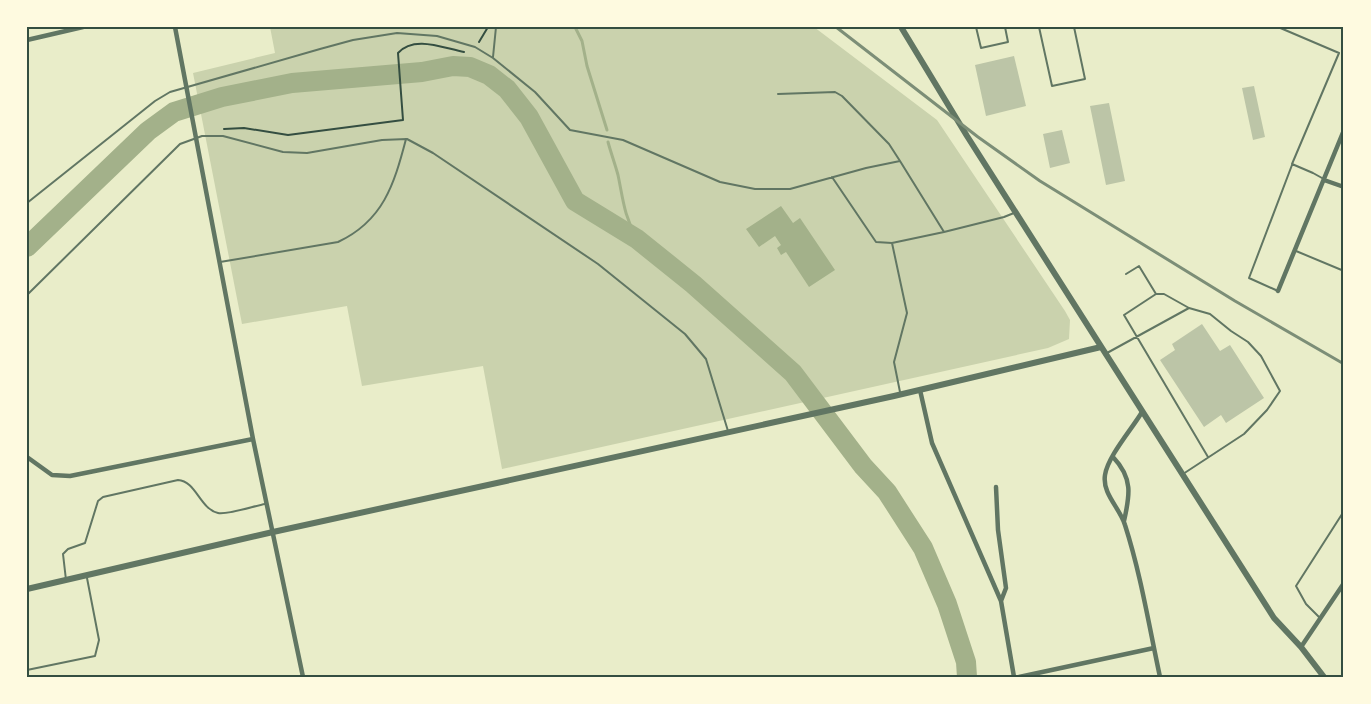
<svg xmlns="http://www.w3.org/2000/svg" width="1371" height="704" viewBox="0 0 1371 704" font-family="'Fira Sans',sans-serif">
<rect width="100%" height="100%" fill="#e9edc9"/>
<!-- green -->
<path fill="#cad2ad" d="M270,27H814L937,120L1065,311L1070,320L1069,339L1048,348L502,469L483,366L362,386L347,306L242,324L193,73L275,53Z"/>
<!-- water -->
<path fill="#a3b18a" d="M781,206L793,223L800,218L835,270L809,287L786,252L781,255L777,248L781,245L775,236L759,247L746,229Z"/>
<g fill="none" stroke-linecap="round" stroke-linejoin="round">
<!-- stream -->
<path stroke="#a3b18a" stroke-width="3" d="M575,27L582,41L587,66L607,130
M608,142C611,153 615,164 618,175C623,199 624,216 637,239"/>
<!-- river -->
<path stroke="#a3b18a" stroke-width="20" d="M27,247L148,131L174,112L222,97L292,83L422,72L453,66L470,67L489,75L507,89L529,117L575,201L637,239L693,284L793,373L863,466L887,492L923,548L947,604L966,662L967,677"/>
</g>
<!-- building -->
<path fill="#bcc5a7" d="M1014,56L1026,106L986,116L975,65Z
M1254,86L1265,137L1253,140L1242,88Z
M1109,103L1125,181L1106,185L1090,106Z
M1062,130L1070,163L1050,168L1043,134Z
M1202,324L1220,351L1230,345L1264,398L1226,423L1221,415L1204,427L1160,360L1175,350L1172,344Z"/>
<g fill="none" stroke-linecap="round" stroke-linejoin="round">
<!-- path -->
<path stroke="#344e41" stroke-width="2" d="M479,42L488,27
M224,129L244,128L288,135L403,120L398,53C414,35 443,48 464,52"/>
<!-- service -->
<path stroke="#617663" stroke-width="2" d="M976,27L981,48L1008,42L1005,27
M1039,27L1052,86L1085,79L1074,27
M1278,27L1339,53L1292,164L1313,173L1322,178
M493,57L496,27
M778,94L835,92L842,96L889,144L900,161
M832,177L876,242L892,243L944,232
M27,203L155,101L170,92L320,49L353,40L397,33L437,36L475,47L493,58L535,92L570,130L623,140L720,182L755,189H790L866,168L900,161L944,232L1004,217L1014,213
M892,243L907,313L894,362L900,392
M1296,251L1344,271
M220,262L338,242C383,221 394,185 406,139
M1126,274L1139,266L1156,294
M1278,291L1249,278L1292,165
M27,295L180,144L202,136H223L283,152L307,153L382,140L407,139L433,153L598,264L685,334L706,359L728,431
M1107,353L1189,308
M1183,474L1244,434L1267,410L1280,391L1261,356L1248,342L1231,331L1210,314L1189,308L1164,294H1156L1124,315L1208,457
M66,580L63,554L68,549L85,543L98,501L103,497L178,480C196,481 200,509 218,513C228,515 254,506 265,504
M1320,618L1306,604L1296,586L1344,511
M27,670L95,656L99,640L87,578"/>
<!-- minor -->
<path stroke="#617663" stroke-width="4.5" d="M175,27L253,439L303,677
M27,40L83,27
M1324,180L1344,187
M1278,291L1344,130
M920,390L932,443L1001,601L1014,677
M1142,412C1132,429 1108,456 1105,475C1102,494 1120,508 1125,525C1141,575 1149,626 1160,677
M27,457L52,475L70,476L253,439
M1113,457C1133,478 1130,495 1124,521
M996,487L998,530L1006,588L1001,601
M1301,647L1344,583
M27,676V677
M1019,677L1154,648"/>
<!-- tertiary -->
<path stroke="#617663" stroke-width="6" d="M901,27L967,136L1274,618L1301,647L1324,677
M27,589L273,532L894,396L1101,347"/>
<!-- rail -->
<path stroke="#7c8e77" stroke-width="3" d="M836,27L978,137L1040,181L1235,301L1344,364"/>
</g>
<!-- border -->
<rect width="1371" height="704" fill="none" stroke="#fefae0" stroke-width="57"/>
<rect x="28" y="28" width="1314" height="648" fill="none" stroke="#344e41" stroke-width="2"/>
</svg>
